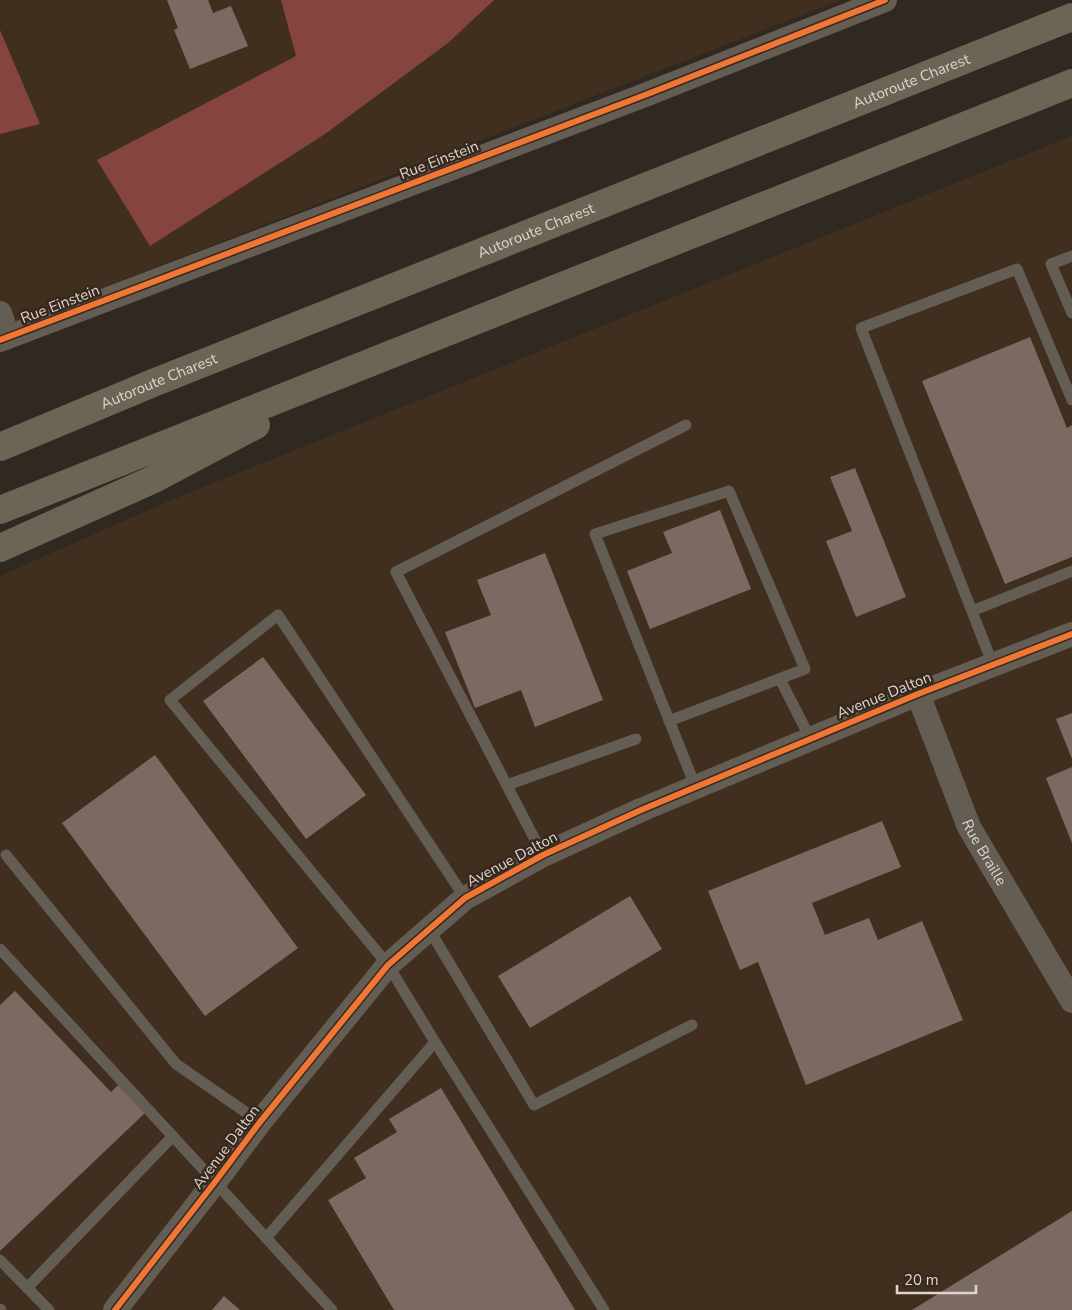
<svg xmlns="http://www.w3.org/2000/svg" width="1072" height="1310" viewBox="0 0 1072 1310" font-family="'Nunito Sans',sans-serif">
<rect width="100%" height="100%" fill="#302922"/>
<!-- built -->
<path fill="#402f1f" d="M0,0H841L0,328Z
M1072,136V1310H0V576L169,501Z"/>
<!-- forest -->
<path fill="#85443d" d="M281,0H494L448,43L325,134L150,246L97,160L296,56Z
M0,30L40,124L0,134Z"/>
<!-- building -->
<path fill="#7b6a61" d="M167,0H208L213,13L231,6L248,46L190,69L174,30L178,28Z
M1030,337L1067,428L1072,425V557L1005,584L922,381Z
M855,468L906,597L856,617L826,541L852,531L830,477Z
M720,510L751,589L650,629L627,571L672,553L663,532Z
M545,553L603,700L535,727L521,690L475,708L445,632L491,615L477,580Z
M263,657L366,795L306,839L203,701Z
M1072,713V759L1056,719Z
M155,755L298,948L205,1016L62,823Z
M1072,767V843L1046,778Z
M882,821L901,867L812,903L825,935L869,918L878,940L922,921L963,1020L806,1085L758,962L740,970L708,891Z
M630,896L662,949L530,1028L498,976Z
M15,991L111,1092L118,1085L145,1113L0,1251V1005Z
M441,1088L575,1310H394L328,1200L366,1178L354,1158L397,1132L389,1119Z
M1072,1211V1310H912Z
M224,1296L240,1310H212Z"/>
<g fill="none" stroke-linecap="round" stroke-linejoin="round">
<!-- service -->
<path stroke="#635d54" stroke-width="11" d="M1072,256L1051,264L1072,313
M972,611L1072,571
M993,665L861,328L1017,269L1072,400
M780,679L810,738
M669,721L805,669L729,491L595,534L696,788
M507,785L636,739
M6,855L176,1064L260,1122
M543,855L396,572L686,425
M465,898L278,615L170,700L388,965L435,1042L604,1310
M429,929L534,1105L692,1025
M0,949L215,1182L332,1310
M266,1238L435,1042
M0,1260L49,1310
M27,1288L173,1136
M0,1309L1,1310"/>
<!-- minor -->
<g stroke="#635d54" stroke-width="24">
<path d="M0,313L8,337"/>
<path d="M0,340L645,95L885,0"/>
<path id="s1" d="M918,694L969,827L1072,1001"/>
<path d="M115,1310L215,1182L260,1122L388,965L465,898L543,855L641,810L918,694L1072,634"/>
</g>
<!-- motorway -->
<g stroke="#6c6455" stroke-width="28">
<path id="s2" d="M0,447L153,383L1072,17"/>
<path d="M0,510L1072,83"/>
<path d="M0,548L152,480L256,425"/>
</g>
<defs>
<path id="cycleway" d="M0,340L645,95L885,0
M115,1310L215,1182L260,1122L388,965L465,898L543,855L641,810L918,694L1072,634"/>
</defs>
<!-- cycleway casing -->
<use href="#cycleway" stroke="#36281c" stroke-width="9"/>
<!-- cycleway -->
<use href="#cycleway" stroke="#f07635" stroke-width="6"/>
</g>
<g text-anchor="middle" stroke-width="5" stroke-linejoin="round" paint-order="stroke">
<!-- street labels -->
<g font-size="15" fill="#ded6ce" stroke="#36281c">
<text dy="5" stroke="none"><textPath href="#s2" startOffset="982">Autoroute Charest</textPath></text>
<text transform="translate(439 160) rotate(-21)" y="5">Rue Einstein</text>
<text dy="5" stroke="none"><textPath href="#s2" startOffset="578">Autoroute Charest</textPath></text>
<text transform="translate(60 304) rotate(-21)" y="5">Rue Einstein</text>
<text dy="5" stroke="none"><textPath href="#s2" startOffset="172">Autoroute Charest</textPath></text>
<text transform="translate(884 695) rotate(-22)" y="5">Avenue Dalton</text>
<text dy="5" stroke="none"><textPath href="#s1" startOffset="172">Rue Braille</textPath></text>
<text transform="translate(512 859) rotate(-28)" y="5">Avenue Dalton</text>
<text transform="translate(226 1147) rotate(-53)" y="5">Avenue Dalton</text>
</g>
</g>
<!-- scale -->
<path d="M897 1285v8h79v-8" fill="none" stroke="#ded6ce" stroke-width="2.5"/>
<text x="904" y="1285" font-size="15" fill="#ded6ce" stroke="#36281c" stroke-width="4" paint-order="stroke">20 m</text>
</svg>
